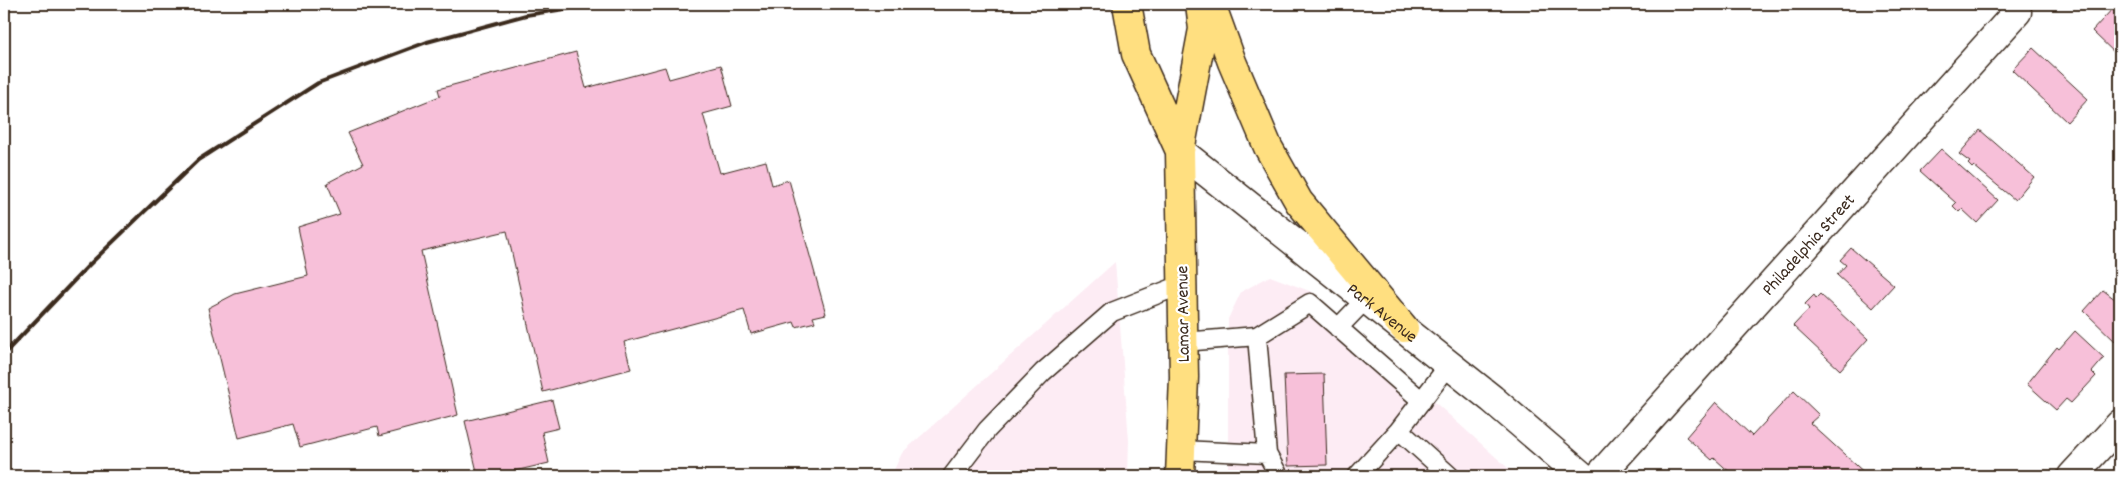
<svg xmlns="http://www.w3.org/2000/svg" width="2124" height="480" viewBox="0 0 2124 480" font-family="Dekko,sans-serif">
<rect width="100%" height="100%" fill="#fff"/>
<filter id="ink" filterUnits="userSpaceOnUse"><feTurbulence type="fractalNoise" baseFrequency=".02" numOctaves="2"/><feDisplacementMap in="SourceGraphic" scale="10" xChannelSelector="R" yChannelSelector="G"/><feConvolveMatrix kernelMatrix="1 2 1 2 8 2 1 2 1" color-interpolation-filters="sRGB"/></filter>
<g filter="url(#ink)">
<!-- built -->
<path fill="#fdecf4" d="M1115,262L1129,440L1128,476H891L902,453Z
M1270,276L1312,292L1517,476H1228V319L1241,292Z"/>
<!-- building -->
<path fill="#f7c0d9" stroke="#3b2a1e" d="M2115,6L2120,12V58L2092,31Z
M2033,48L2088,99L2067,122L2012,70Z
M576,52L586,88L665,67L669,79L721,65L732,106L703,114L720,173L766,161L772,185L789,180L826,314L813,317L815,322L796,327L794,322L751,334L744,310L624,342L631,369L543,392L507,231L421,251L458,415L379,436L377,427L300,447L293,424L239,438L208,308L235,294L308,276L298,227L340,214L327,183L363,164L348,133L440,96L438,89Z
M1980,130L2034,177L2015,200L1974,166L1972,168L1968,164L1970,162L1959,154Z
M1941,149L1998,200L1977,223L1962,209L1959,212L1953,206L1956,203L1920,171Z
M1851,248L1894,285L1873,308L1837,275L1846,265L1840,260Z
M2103,290L2120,303V346L2084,311Z
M1820,294L1868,339L1840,370L1793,326L1809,309L1805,304L1814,295L1816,298Z
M2075,331L2104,358L2092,372L2096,376L2071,403L2066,399L2056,410L2027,384L2057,347L2059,349Z
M1324,374L1327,465L1288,466L1284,375Z
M1794,391L1819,415L1810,423L1868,476H1734L1714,458L1712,460L1686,437L1716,402L1752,436Z
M552,400L559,428L542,432L549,463L493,476H478L465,421Z"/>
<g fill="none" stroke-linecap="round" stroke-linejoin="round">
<defs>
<path id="lane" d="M1338,328L1367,298
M1183,342L1257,336
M1399,430L1449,365
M1181,450L1267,454L1279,476
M1267,454L1257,336L1310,303L1422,401
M952,476L987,430L1043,372L1112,312L1181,285
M1357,476L1399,430L1450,476"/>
<g id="street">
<path id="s1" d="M1599,476L2017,12"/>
<path d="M2072,476L2120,424"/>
</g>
<g id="secondary">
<path id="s2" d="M1180,151L1492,399L1582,476"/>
</g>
<path id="primary" d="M1127,4L1136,54L1180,151
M1211,4L1232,62L1268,147L1299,202L1404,328
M1180,476L1184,377L1180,151L1203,29L1200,4"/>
</defs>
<!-- lane casing -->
<use href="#lane" stroke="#3b2a1e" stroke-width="21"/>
<!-- street casing -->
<use href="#street" stroke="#3b2a1e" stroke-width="31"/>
<!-- secondary casing -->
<use href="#secondary" stroke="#3b2a1e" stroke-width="31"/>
<!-- primary casing -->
<use href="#primary" stroke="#3b2a1e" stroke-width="31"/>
<!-- lane -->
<use href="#lane" stroke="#fff" stroke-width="18"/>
<!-- street -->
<use href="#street" stroke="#fff" stroke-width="28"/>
<!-- secondary -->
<use href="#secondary" stroke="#fff" stroke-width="28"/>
<!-- primary -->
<use href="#primary" stroke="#ffdf80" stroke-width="28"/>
<!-- rail -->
<path stroke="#3b2a1e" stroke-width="4" d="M288,4H302
M4,354L89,265L198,160L318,83L427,42L526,15L597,4"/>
</g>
</g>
<g text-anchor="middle" stroke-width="4.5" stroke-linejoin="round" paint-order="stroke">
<!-- street labels -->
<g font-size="18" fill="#3b2a1e" stroke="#fff">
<text dy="6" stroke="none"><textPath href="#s1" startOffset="312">Philadelphia Street</textPath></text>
<text dy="6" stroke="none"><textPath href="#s2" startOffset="259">Park Avenue</textPath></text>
<text transform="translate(1182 314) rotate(-91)" y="6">Lamar Avenue</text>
</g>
</g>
<!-- margin -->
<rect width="2124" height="480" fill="none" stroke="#fff" stroke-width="20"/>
<rect x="10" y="10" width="2104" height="460" fill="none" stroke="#3b2a1e" stroke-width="2" filter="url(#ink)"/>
</svg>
